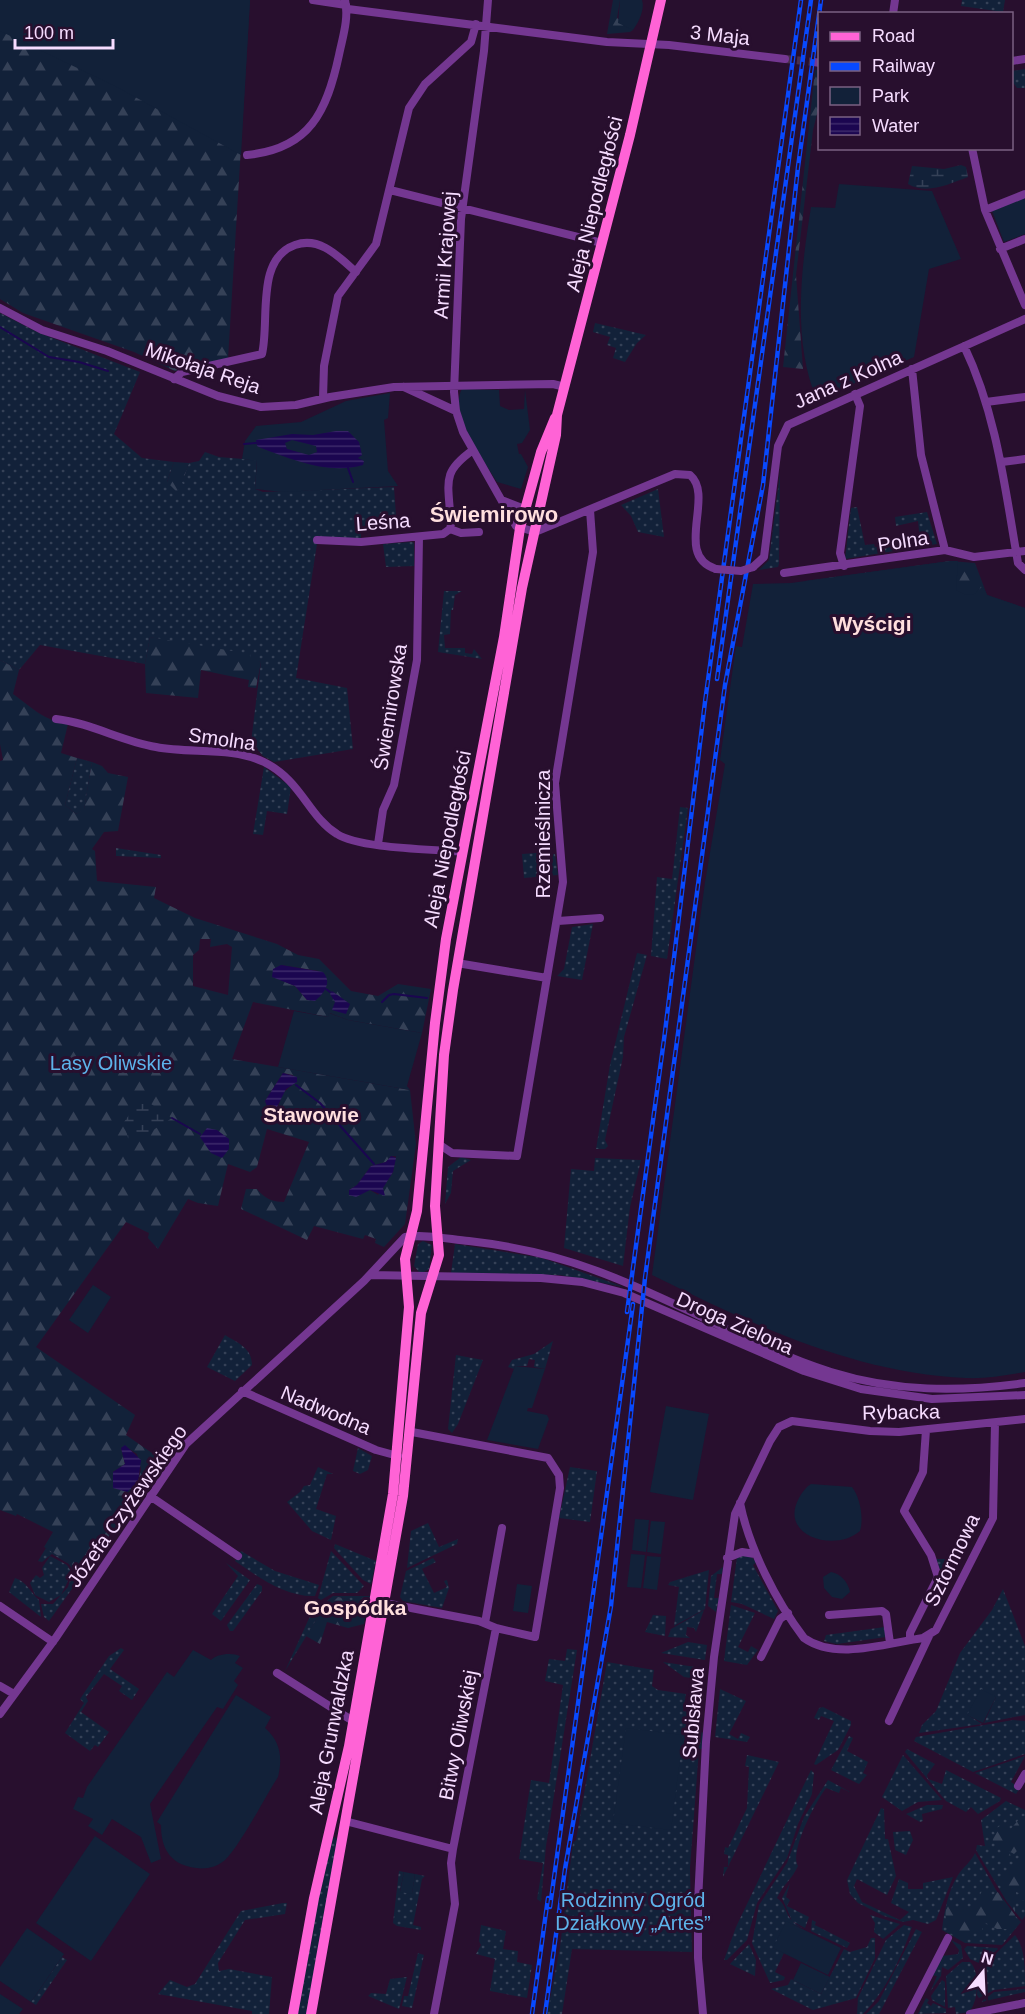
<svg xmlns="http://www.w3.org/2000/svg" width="1025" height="2014" viewBox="0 0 1025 2014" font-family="Helvetica,sans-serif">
<defs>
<pattern id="grass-dots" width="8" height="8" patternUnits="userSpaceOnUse" patternTransform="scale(1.5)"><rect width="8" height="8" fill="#122139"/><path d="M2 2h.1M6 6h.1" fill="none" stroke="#354157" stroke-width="1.8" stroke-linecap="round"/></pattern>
<pattern id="forest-firs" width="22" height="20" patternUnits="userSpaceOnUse" patternTransform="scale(1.5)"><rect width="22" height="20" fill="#122139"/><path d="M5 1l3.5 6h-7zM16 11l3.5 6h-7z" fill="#354157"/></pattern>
<pattern id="wetland-marsh" width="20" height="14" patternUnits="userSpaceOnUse" patternTransform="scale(1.5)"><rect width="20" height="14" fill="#122139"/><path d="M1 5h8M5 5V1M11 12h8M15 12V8" fill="none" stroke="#354157"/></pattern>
<pattern id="water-rules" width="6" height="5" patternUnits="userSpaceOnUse" patternTransform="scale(1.5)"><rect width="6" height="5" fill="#1b0650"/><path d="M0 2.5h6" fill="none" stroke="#3d2a6a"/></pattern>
</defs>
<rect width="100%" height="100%" fill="#280f2e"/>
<!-- grass -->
<path fill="url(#grass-dots)" d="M962,0H1005L1003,12L961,6Z
M1025,69V88H1017L1012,81V71Z
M0,313L37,332L140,372L114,434L142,458L174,462L167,482L185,485L181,484L189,463L199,461L205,452L219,457L257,460L255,489L263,492L394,487L396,515L379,517V527L361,529V539L317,544L296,678L347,688L353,749L274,762L263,756L251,742L261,662L150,637L145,664L40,645L19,670L0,660Z
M595,323L646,335L637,343L625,362L613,358L616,348L607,345L610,337L593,332Z
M780,473L779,564L778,567L759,570L769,560Z
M658,489L664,537L638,532L631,516L621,505Z
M857,507L865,545L874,544L875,547L920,540L918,521L896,526L895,517L927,512L937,544L845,559L851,508Z
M412,542L414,543V566L386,567L383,544Z
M444,591H462L455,595L453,610H451L450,634L444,635L445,648H465V653L472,654L474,649L482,659L438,652Z
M77,758L92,762L84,810L76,814L65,805Z
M264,767L291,787L287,814L267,811L263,835L253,834Z
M680,807L688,808L667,959L651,956L657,877L672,879Z
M116,848L161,855V858L116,856Z
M536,853L540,856L555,854L558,875L524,878L522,854Z
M593,924L582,980L557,976L564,969L572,927Z
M637,953L647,955L624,1037L623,1057L605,1140L608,1146L605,1149H596L610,1065Z
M461,1157L471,1160L453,1171L451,1193L445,1204L448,1167Z
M595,1158L641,1160L630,1207L623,1266L564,1248L571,1169L594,1171Z
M423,1241L432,1245L429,1269L424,1272H419L414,1266L418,1244Z
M455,1244L542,1258L624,1287L560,1275L451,1273Z
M225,1335C238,1343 252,1348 252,1365L235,1381L207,1367Z
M553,1341L545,1369L534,1367L535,1360L529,1359L527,1366H515L514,1369L508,1367L512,1360L534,1354Z
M456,1355L483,1360L458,1424L452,1433L448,1429Z
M358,1448L372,1456L368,1470L360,1474L353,1471Z
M318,1467L333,1474H327L316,1509L336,1516L331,1540L312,1531L287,1502L300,1492L304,1486L310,1485Z
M570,1467L597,1471L590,1522L559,1518Z
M428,1523L439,1547L458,1539L457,1544L407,1568L411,1531Z
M335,1544L376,1561L371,1584L363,1580L334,1548Z
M46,1548L84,1572L49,1621L44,1617L41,1604H53L68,1587L73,1570L69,1564L52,1554L42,1562L38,1561Z
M241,1551L275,1571L319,1585L315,1596C286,1597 258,1577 235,1561Z
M331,1551L364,1586L357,1593H333L321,1600L318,1598Z
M743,1555L750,1556L757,1562L753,1565L778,1611L774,1619L742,1604L731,1602L737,1557Z
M50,1556L67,1565L72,1573L61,1595L49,1602L35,1595L30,1583L36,1575L40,1578L44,1575L42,1568Z
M433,1558L436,1562L422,1569L434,1593L447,1587L444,1581L447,1580L449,1588L442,1608L403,1601L400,1597L406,1571Z
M936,1559H962L949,1587L940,1583L941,1572Z
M226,1563L250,1580L221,1621L212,1614L238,1576Z
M723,1567L722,1574H717L714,1598H719L716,1612L708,1606L711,1576Z
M709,1570L705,1609L674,1626L679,1587L668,1585L670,1582Z
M15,1578C27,1582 30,1592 39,1600L41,1617L9,1592Z
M257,1584L262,1586V1591L233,1631H230L227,1625Z
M1003,1589L1025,1646V1715L984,1723L996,1697L968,1715L982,1724L919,1733L922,1725L936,1711L960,1653L992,1610Z
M333,1596H370L368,1604L338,1597L318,1617L285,1671L311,1614Z
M731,1605L755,1613L738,1647L748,1652L751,1646L758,1650L747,1665L724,1661Z
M704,1610L696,1632L694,1628L687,1627L686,1635L690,1638L668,1637L671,1629Z
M653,1615L666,1616L665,1636L645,1632Z
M885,1627L886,1637L837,1644L824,1641L826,1635Z
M688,1642L707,1645L705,1660L661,1653Z
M121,1648L124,1650L110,1669L139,1689L132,1700L119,1691L122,1686L104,1674L86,1697L88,1701L81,1712L109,1732L98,1747L95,1745L90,1751L65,1733L84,1703L80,1699L109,1656Z
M567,1649L577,1650L546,1846L541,1902L537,1899L543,1863L519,1859L531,1780L549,1783L563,1685L545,1681L549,1659L565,1661Z
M607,1662L654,1670L652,1686L658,1690L686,1694L683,1711L693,1713L695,1707H700L697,1731L704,1733L703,1749H699L690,1868L692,1952L572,1949L562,2014H547L560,1947L573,1843L576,1840Z
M663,1662L702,1668L698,1679L684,1677Z
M720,1689L746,1701L729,1734L738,1739L741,1733L750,1737L747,1742L715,1737Z
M823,1707L851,1721V1725L838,1750L816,1765L814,1764L834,1721L821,1716L819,1720L814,1718L819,1708Z
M1013,1720L1025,1721V1754L973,1772L914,1741L916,1737Z
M849,1736L853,1738L847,1751L868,1762L863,1773L867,1775L859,1784L831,1770Z
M907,1749L935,1764L927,1775L928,1779L942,1784L946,1770L1001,1798L1000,1801L978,1814L971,1807L966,1812L946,1801L905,1752Z
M747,1755L779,1762L723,1877L724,1867H728V1855L724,1854L725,1847L728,1848L747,1808L749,1767L745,1766Z
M903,1755L942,1800L918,1802L902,1811L882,1797Z
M1025,1756L1011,1782L1020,1788L1016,1794L975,1773Z
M811,1770L814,1773L812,1794L798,1824L787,1858L757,1903L747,1940L727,1960H724L736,1927Z
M828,1780L850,1792L841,1788L839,1793L826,1788C816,1801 789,1852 798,1866C792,1879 783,1885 777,1898C791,1909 781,1918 805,1929L786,1922L774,1948L784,1953L775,1972L785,1977L784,1980L770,1983L752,1943L759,1905L787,1863L804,1817Z
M1006,1801L1025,1810V1916L1022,1920L1007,1902L976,1850L977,1845L985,1846L981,1820Z
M927,1805H943L942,1809L922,1814L923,1821L920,1822L906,1814Z
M881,1808L884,1809L885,1839H888L896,1876L887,1895L857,1879L854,1886L862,1902L900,1920L909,1912L891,1903L899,1879L908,1883V1889H923V1883L953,1877L936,1920L928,1924L913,1920L903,1922L884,1916L858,1903L850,1894L847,1880Z
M910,1831L913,1840L906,1855L895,1850L893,1832Z
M333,1837L338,1839L307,2014H297L319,1893Z
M975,1853L1004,1904L1021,1922L1002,1945L965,1943L942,1930C944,1912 948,1891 958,1875C963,1867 971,1862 975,1853Z
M399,1871L404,1872L400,1891L412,1893L415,1874L425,1876L422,1879L413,1925L421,1927V1930L397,1926L393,1923Z
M790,1883L786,1897L790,1900L787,1906L809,1917L805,1928L792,1921L782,1898Z
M283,1903H287L285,1914L245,1920L218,1963L219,1971L229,1969L272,1977L269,2014H252V2011L158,1994L170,1980L187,1987L195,1984L241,1911Z
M870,1915L900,1924L883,1939L874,1932L875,1923Z
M812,1920L816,1922L815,1925L850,1943L847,1948L811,1931Z
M481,1925L506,1931L503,1949L518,1951L517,1962L532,1965L527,1998L490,1991L495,1959L476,1954L481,1945L479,1941Z
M904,1925L912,1927C901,1958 886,1991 863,2014H857L858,1998L886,1940Z
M916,1929L922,1932L879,2014H866L879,2001Z
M1015,1935C1025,1948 1025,1967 1025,1986L994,1990L979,1998L977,1995L979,1970Z
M871,1938H875V1958L856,1998L813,2010L771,1989L788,1985L791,1979L821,1994L844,1949L850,1952L867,1947Z
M951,1940L961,1945L963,1958L948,1970L942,1967L941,1976L930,1992L937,1976L931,1975L942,1956L958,1954L959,1950Z
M749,1944L756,1960L755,1976L730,1964Z
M967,1946L997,1948L998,1949L981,1964L970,1959L964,1949Z
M418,1953L424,1955L412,2008L402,2006L404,1996H408Z
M62,1957L67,1960L36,2005L31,2002Z
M962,1962H970C980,1971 979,2001 969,2012L956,2014L955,2007L948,2008L946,1976Z
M407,1977L399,2009L368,1996L371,1993L386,1994L390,1979Z
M942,1980L945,1982V2007L932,2000L931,1996Z
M1025,1989V1992L981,2002L994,1992Z
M926,1998L929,2000L927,2003L931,2006L933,2003L946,2009V2013L918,2014Z"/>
<!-- forest -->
<path fill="url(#forest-firs)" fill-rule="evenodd" d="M0,0H250L228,359L175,371L134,352L23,313L0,299Z
M613,0H620L617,18L633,30L630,32L607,34Z
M815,70H819V106L813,130L796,275L803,369L783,367Z
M174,462L189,463L182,483L186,486L176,491L167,482Z
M950,561L975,563L987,595L1025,608L805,581Z
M150,637L250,654L251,658L261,662L256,688L248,687L249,680L201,670L198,698L146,693L145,664Z
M0,660L19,670L13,694C34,709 43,720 68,724L61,753L77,758L65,805L76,814L84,809L92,762L102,766L108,773L128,777L118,831L104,832L92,849L95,851L97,881L156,887L154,898L195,918L277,944L298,955L319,959L351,991L378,996L398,984L431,989L422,1033L348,1020L330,1013L328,1017L253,1002L232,1059L410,1090L416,1144L405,1224L384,1247L375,1243L376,1239L365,1235L363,1239L314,1226L307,1240L241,1209L246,1189H257C264,1198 272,1202 284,1202L309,1142L267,1129L257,1167L250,1172L228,1164L218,1206L198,1203L188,1199L158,1249L148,1238L149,1233L126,1222L36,1347L135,1415L126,1435L162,1460L84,1572L44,1547L53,1532L17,1514L16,1516L0,1510V761L3,760L0,744ZM200,939H211L210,947L227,944L232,947L228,995L193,986V955L199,950ZM281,965L319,971L307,1000L295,986L278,979ZM283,1073L293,1075L292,1085L282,1094L278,1108L269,1111L265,1101ZM391,1156H396L393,1172L378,1195L370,1190H349L357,1185L371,1166L386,1162ZM125,1446L137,1454L141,1469L138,1482L113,1472L125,1464L121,1448Z
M338,1597L367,1604L364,1624L348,1628L327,1622L320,1644L306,1636L318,1617Z
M1025,1816V1900L1019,1901V1893L1016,1892L1015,1912L1001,1891L1003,1876L1021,1857L1018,1850L1014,1854L1009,1851L1011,1857L1002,1863L999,1858L1003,1853L1000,1850L1002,1843L993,1842L992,1836L996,1834L993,1831L1001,1825L1008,1832L1021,1817Z
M983,1889L990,1896L998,1892L1015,1915L1012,1929H997L982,1921V1931L972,1929L970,1937H958L956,1931L952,1932C944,1920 944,1912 949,1899L953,1907L972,1910Z"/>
<!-- wetland -->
<path fill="url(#wetland-marsh)" d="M961,165L966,167L968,177C949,184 927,195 908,184L912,166L944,169Z
M137,1104H151L172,1118L136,1141L128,1138L124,1122Z"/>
<!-- park -->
<path fill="#122139" d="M0,0H250L241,155L115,86L0,31Z
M620,0H642C645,9 639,22 633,30L618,23Z
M839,184L932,191L961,259L929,269L914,357L817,400C792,342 801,268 811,207L835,208Z
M1025,197V234L1004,242L992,211Z
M462,389L499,390L500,406L509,410L524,409L525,390L530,430L522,443L517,444L519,454H521L528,467L521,489L497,482C485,462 448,412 462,389Z
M390,393L388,418L384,420L388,471L398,486L282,492L255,489L257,461L242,459L245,441L256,426L301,422L346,401Z
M950,561H958L956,590L966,595L974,594L983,586L987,595L1025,608V1372C1006,1375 985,1379 966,1378C854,1373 751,1324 652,1275L705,882L725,764L720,760L736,646L742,647L753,584L791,583Z
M294,1011L328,1017L329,1013L348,1020L422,1033L407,1086L410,1090L278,1067Z
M93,1285L111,1297L88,1333L69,1320Z
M515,1366L545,1369L532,1408H528L527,1411L547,1415L549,1419L538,1449L487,1440Z
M666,1406L709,1414L693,1500L650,1492Z
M811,1484L852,1487C860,1497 864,1518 860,1531C835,1553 778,1536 799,1498C802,1492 806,1487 811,1484Z
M635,1519L649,1520L646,1552L632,1550Z
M651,1521L665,1522L661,1554L647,1552Z
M631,1554L645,1555L641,1588L627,1587Z
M647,1556L661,1557L657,1590L643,1588Z
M831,1572C841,1574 848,1582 850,1592L842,1599L832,1597L824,1588L823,1577Z
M517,1584L532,1586L528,1613L513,1611Z
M193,1650L211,1660C216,1654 232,1652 240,1656L235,1663L243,1668L234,1681L238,1685L223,1709L217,1707L150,1804L161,1859L151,1863L141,1837L112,1819L102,1835L88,1826L93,1819L73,1809L78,1797L83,1798L87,1787L167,1672L174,1677Z
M981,1689L996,1697L983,1723L967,1715Z
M236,1695L271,1717L265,1728C280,1741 283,1757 278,1777C265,1797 240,1846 225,1860C213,1871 195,1870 181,1864C165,1856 161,1841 161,1825L157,1822Z
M626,1728L683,1735L671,1830L613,1823Z
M95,1836L150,1874L91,1961L36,1923Z
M404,1872L415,1874L412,1894L400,1892Z
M786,1921L841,1948L828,1975L773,1948Z
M27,1928L64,1954L31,2002L0,1981V1967Z
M801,1963L830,1977L821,1994L793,1980Z
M0,1994L23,2009L19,2014H0Z"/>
<!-- water -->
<path fill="url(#water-rules)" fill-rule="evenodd" d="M336,431H348L359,442L362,455L358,458L364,461L363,465C329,475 293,460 261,448L257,446L256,440L292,434L313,435ZM292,440L316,446L317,452L309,455L287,449L285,443Z
M281,965L323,972C333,983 323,994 315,1001L307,1000L295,986L272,977L273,969Z
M332,991L350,1004L346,1014L332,1010L335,1002L330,994Z
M283,1073L297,1077V1082L286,1089L275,1111H269L265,1101Z
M207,1128L217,1130L229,1139V1149L222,1158L211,1153L200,1137Z
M391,1156L396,1158L393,1172L383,1188L385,1196L370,1190L356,1197L349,1195V1190L357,1185L371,1166L386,1162Z
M125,1445L141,1460L138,1482L127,1492L113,1488V1472L125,1464L121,1448Z"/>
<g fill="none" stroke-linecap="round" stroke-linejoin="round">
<!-- stream -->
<path stroke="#1b0650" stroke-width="2" d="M0,327L49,357L79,362L108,371
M244,444L256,443
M348,468L353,482
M326,989L330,992
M382,1002L389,995L394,994L427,998
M296,1085L320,1103L374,1164
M268,1115L271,1112
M172,1118L200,1134"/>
<!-- minor-tunnel -->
<path stroke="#472e4d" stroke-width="8" stroke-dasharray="8 4" stroke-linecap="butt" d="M785,59L814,62"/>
<!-- minor -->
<path stroke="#743791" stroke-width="8" d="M313,0L346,5
M488,0L484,51L461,219L454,392L456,411L463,432L516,526L535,532L675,474L690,475C715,496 673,556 716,569
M348,9L607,42L669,45L785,59
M893,14L895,0
M1012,61L1025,59
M814,62L820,63
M972,148L985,210L1025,305
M247,155C310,149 327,111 339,55C343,36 349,18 345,0
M390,190L602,243
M985,210L1025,194
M1000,249L1025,239
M0,308L42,330L107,351L218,396L261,407L296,405L330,397L394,387L553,384L565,387
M964,346C997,415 1005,489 1018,563L1025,570
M912,369L921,455L945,550
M174,379L182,372L262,354C270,321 255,259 295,245C320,236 339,257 356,272
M404,387L456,411
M323,398L324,366L338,296L376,244L409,108L425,84L471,42L476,24
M986,402L1025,397
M1002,462L1025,459
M504,501L558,522
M450,529C452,523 451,517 450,511C447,478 445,470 473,450
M450,529L461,533L479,532
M317,540L361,542L443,534L450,529
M844,566L840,553L860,406L855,394
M753,567L764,557L778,446L788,425L1025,319
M784,573L945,550L974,557L1025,551
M56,719C91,723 121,741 156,747C190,754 231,746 264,762C302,781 308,816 337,834C360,849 434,849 463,852
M378,844L383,810L394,785L417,660L419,537
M558,921L600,918
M457,963L547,978
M440,1145L452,1153L517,1156L563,882L555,783L593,552L590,510
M370,1275L541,1278L582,1282L624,1293L804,1371L861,1389L932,1399L1025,1395
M242,1391L376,1450L398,1456
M150,1496L238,1556
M740,1503C749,1548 776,1601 804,1638C836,1661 887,1643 923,1638L936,1630L993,1518L995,1423
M727,1558L742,1552L755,1554
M385,1603L479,1621L496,1628L535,1637L560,1488L559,1475L548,1458L412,1432
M0,1606L53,1642
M829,1615L882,1611L886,1614L890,1643
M485,1623L502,1528
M910,1640V1633L938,1577L931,1555L904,1511L923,1472L926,1430
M761,1657L780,1619L788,1613
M277,1673L353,1721
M0,1686L14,1694
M0,1714L55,1639L186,1444L364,1281L405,1237C426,1234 448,1239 469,1241C513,1246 555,1255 597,1271C677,1300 750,1346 831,1372C895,1392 959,1392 1025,1383
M889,1721L929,1636
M1018,1786L1025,1774
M345,1821L453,1849
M434,2014L455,1904L451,1863L453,1849L496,1628
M703,2014L698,1958V1901L706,1742L714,1657L735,1514L770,1441L779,1427L792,1421L870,1431L899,1432L1025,1419
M909,2014L948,1938
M970,2014L1025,2003"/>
<!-- major -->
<path stroke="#ff63d6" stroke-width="10" d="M293,2014L314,1898L349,1746L393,1494L409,1307L405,1259L417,1211L435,1023L446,939L504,637L520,528L541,452L555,418
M311,2014L403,1496L421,1313L439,1255L435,1206L444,1055L453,990L522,588L556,435L557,415L630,135L661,0"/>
<defs>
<path id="rail" d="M717,679L811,0
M627,1312L665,1032L705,702L801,0
M550,1907L633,1304
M532,2014L548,1898
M545,2014L565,1869L611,1606L645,1278L725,685L763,485L798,167L821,0"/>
</defs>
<!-- rail casing -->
<use href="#rail" stroke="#0849ff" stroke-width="4.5"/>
<!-- rail -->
<use href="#rail" stroke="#280f2e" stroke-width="2" stroke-dasharray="7" stroke-linecap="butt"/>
<!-- minor-bridge -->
<path stroke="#743791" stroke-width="8" d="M716,569L741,571L753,567"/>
</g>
<g text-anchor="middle" stroke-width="6" stroke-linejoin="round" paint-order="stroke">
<!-- street labels -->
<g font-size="20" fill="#f6dcff" stroke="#280f2e">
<text transform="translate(720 35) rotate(6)" y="7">3 Maja</text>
<text transform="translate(594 204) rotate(-76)" y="7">Aleja Niepodległości</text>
<text transform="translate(445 255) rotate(-86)" y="7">Armii Krajowej</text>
<text transform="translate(203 368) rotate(19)" y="7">Mikołaja Reja</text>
<text transform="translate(848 379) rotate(-24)" y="7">Jana z Kolna</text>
<text transform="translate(383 522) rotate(-4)" y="7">Leśna</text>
<text transform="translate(903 541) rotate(-9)" y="7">Polna</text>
<text transform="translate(390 707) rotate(-81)" y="7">Świemirowska</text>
<text transform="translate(222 739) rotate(8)" y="7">Smolna</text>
<text transform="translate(543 834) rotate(-90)" y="7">Rzemieślnicza</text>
<text transform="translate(447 839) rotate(-79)" y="7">Aleja Niepodległości</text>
<text transform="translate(735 1323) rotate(24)" y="7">Droga Zielona</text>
<text transform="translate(326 1410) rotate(23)" y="7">Nadwodna</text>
<text transform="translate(901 1412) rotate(-1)" y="7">Rybacka</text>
<text transform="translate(127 1506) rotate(-55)" y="7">Józefa Czyżewskiego</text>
<text transform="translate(952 1560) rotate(-64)" y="7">Sztormowa</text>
<text transform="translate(693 1713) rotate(-85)" y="7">Subisława</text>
<text transform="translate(331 1732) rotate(-79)" y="7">Aleja Grunwaldzka</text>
<text transform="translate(458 1735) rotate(-79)" y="7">Bitwy Oliwskiej</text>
</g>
<!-- park labels -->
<g font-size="20" fill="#5db3ea" stroke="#280f2e">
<text x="111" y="1070">Lasy Oliwskie</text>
<text x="633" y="1907">Rodzinny Ogród<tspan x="633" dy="23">Działkowy „Artes”</tspan></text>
</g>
<!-- neighbourhood labels -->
<g font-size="21" font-weight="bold" fill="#ffdfde" stroke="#280f2e">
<text x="872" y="631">Wyścigi</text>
<text x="311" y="1122">Stawowie</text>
<text x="355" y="1615">Gospódka</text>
</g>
<!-- quarter labels -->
<g font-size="22" font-weight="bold" fill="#ffdfde" stroke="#280f2e">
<text x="494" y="522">Świemirowo</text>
</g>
</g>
<!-- legend -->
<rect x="818" y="12" width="195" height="138" fill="#280f2e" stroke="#7a6182" stroke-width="1.5"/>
<rect x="830" y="32" width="30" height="9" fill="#ff63d6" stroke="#7a6182" stroke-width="1.5"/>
<text x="872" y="42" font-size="18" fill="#f6dcff">Road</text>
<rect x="830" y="62" width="30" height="9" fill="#0849ff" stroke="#7a6182" stroke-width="1.5"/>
<text x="872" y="72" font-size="18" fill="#f6dcff">Railway</text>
<rect x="830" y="87" width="30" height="18" fill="#122139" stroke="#7a6182" stroke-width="1.5"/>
<text x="872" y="102" font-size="18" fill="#f6dcff">Park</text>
<rect x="830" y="117" width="30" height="18" fill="url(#water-rules)" stroke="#7a6182" stroke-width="1.5"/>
<text x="872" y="132" font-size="18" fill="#f6dcff">Water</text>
<!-- north arrow -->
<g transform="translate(983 1972) rotate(18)" stroke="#280f2e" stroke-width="4.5" paint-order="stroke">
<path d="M0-4.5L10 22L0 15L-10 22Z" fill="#f6dcff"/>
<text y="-9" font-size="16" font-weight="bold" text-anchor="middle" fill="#f6dcff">N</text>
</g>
<!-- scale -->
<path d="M15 39v9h98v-9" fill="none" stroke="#f6dcff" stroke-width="3"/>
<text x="24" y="39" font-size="18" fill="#f6dcff" stroke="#280f2e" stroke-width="4.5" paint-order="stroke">100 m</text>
</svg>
